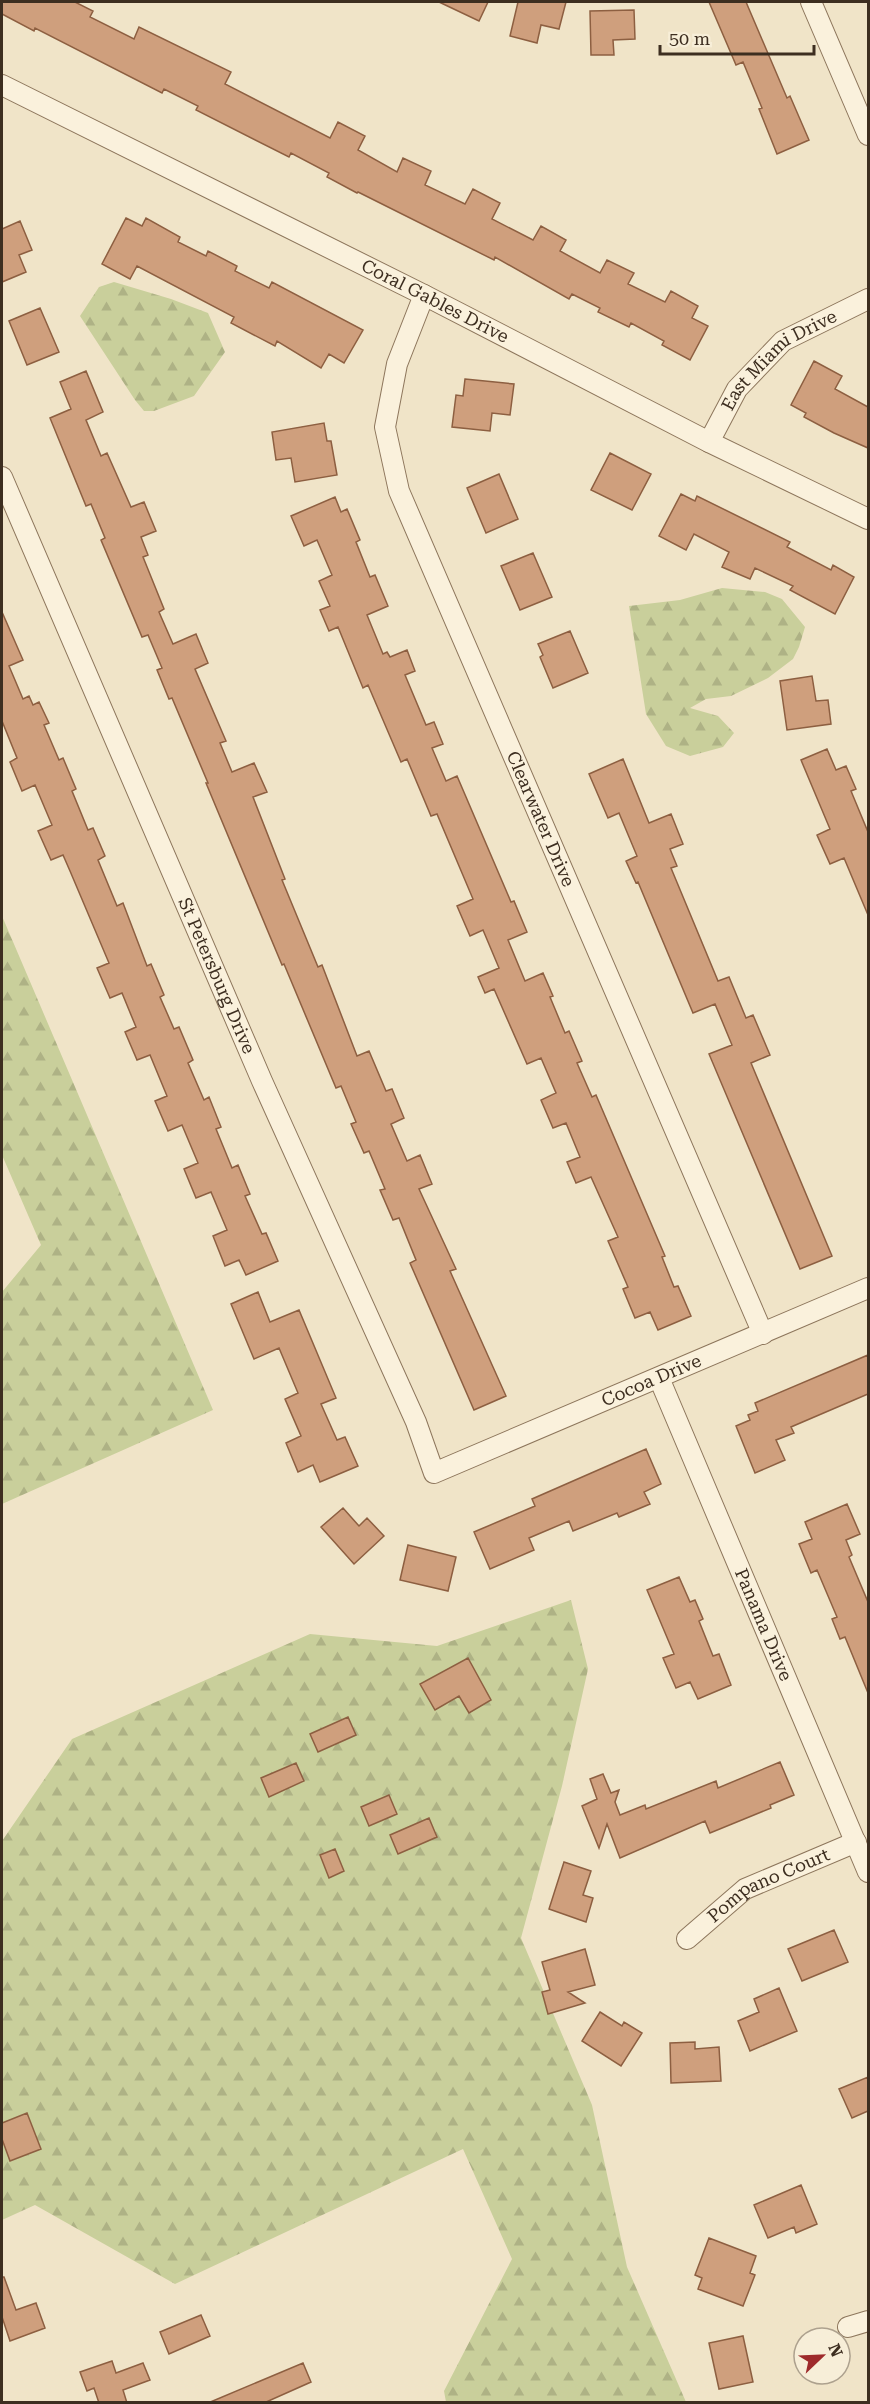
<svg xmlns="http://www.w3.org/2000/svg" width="870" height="2404" viewBox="0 0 870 2404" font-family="'Roboto Serif',serif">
<defs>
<pattern id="forest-firs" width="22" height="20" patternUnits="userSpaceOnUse" patternTransform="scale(1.5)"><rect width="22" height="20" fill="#c9cf9b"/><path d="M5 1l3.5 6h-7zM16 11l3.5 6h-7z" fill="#aeb285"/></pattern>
</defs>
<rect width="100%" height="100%" fill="#f0e4c8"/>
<!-- forest -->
<path fill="url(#forest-firs)" d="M114,282L171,299L208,313L225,352L194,396L154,411H144L135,400L80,316L99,287Z
M722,588L765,592L782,599L805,627L799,647L793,659L768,678L731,696L706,699L690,708L718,716L734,733L723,747L690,756L666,746L646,714L629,606L680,600Z
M2,916L213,1410L2,1504V1292L41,1245L2,1155Z
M571,1600L588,1669L562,1786L521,1938L592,2105L627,2267L686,2402H446L444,2391L512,2259L463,2149L175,2284L35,2205L2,2220V1841L72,1739L310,1634L437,1646Z"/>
<!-- building -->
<path fill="#cf9f7d" stroke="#8d5f41" stroke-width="1.5" d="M2,2H75L93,11L90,17L134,39L139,27L231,72L225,84L330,138L338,122L365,136L358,150L397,172L403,158L431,171L425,185L465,204L473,189L500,203L492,219L533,240L541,226L566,240L560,251L600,273L607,260L634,273L628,284L665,302L671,291L698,306L692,318L708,326L690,360L662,345L664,341L631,323L629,327L598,312L600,308L572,294L569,299L495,257L494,260L358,192L357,193L327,177L329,173L291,153L289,157L196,110L198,106L164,89L162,93L35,28L34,31L2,14Z
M439,2H488L479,21Z
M518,2H566L559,29L541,25L537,43L510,36Z
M709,2H746L787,98L790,96L809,140L777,154L759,109L762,108L743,62L736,65Z
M634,10L635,39L613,40L614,55H591L590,11Z
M126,218L142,226L146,218L180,237L178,242L206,256L208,251L237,266L235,271L269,288L272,282L363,330L344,363L329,354L321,368L277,341L275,346L231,323L234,317L137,266L130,279L102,264Z
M20,221L32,250L19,255L26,272L2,282V229Z
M40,308L59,352L27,365L9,321Z
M814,361L842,376L835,389L868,407V448L834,433L804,417L806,413L791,405Z
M86,371L103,412L86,420L101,456L107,453L131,507L144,502L156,531L141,537L148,555L143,557L164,609L159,612L173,644L196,634L208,663L195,669L226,741L220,743L232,772L254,763L267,792L253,797L285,879L282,880L318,967L322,965L357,1056L369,1051L386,1091L392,1089L404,1118L391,1124L407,1161L420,1155L432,1184L419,1189L456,1269L450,1271L506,1396L474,1410L410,1263L416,1260L399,1218L393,1220L380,1190L385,1189L369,1151L364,1153L351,1124L356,1122L341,1086L336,1088L284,964L282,965L206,783H208L172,698L169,699L157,670L162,668L148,635L142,637L101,540L105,538L91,504L86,506L50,418L71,409L60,382Z
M465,379L514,384L510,415L492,413L490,431L452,427L456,395L463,396Z
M324,423L327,441H331L337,475L295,482L291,458L276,460L272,432Z
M610,453L651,474L632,510L591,490Z
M499,474L518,519L486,533L467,488Z
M681,494L695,501L697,496L790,542L787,547L831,570L833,565L854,577L835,614L790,590L793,586L755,568L750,579L722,567L729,552L694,534L686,550L659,536Z
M335,497L341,512L347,509L360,540L356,542L370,577L375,575L388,606L367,615L383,654L387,652L390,657L407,650L415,671L405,675L426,725L434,722L443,744L432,748L446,781L457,776L511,902L514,901L527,932L508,940L525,981L543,973L553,996L550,997L565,1033L569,1031L582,1061L577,1063L592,1097L596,1095L665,1256L662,1257L674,1287L678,1286L691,1316L658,1330L650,1312L635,1318L623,1289L628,1287L608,1241L618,1237L591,1177L576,1183L567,1162L580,1157L566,1123L553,1128L541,1100L556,1093L541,1058L527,1064L494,989L485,993L478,977L499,968L483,930L470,936L457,906L473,899L437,814L431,816L407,759L401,762L368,685L363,688L338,627L329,631L320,610L330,606L319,581L332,575L317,540L304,546L291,516Z
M533,553L552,597L520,610L501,566Z
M2,612L23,660L9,666L23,699L29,696L33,705L39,702L49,723L44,725L59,760L63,758L76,789L72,791L88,830L93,828L105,856L98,860L117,906L123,903L147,966L151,964L164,995L160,997L174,1029L179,1027L193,1060L188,1063L204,1100L209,1097L221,1127L216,1129L232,1168L238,1165L250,1194L245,1196L262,1234L266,1233L278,1261L246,1275L239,1260L225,1266L213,1236L227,1230L211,1192L196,1198L184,1169L198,1163L182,1125L168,1131L155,1101L167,1096L150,1055L137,1060L125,1032L136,1027L122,993L110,998L97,968L109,963L70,871L63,855L51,860L38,831L52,825L35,785L22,791L10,762L17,758L2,721Z
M570,631L588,673L553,688L540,657L543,655L538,644Z
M812,676L816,701L828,700L831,724L787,730L780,681Z
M827,749L836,770L846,766L856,789L851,791L868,832V915L844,858L830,864L817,835L830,829L801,760Z
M623,759L649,823L671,814L683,844L670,849L677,866L671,868L718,981L729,977L746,1018L753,1015L770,1055L751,1063L832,1256L800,1269L709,1054L732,1045L715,1004L693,1013L638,882L636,883L626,861L637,856L619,813L608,818L589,774Z
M258,1292L270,1322L299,1310L336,1398L321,1404L337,1440L345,1437L358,1466L320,1482L313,1465L298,1472L286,1443L301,1436L285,1399L298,1393L279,1348L254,1359L231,1304Z
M868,1355V1394L791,1427L794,1433L776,1440L785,1460L755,1473L736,1426L750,1420L748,1415L758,1411L755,1403Z
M646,1449L661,1484L644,1492L650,1504L619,1517L617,1513L573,1531L569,1521L529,1538L534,1550L490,1569L474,1532L535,1506L532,1499Z
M847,1504L860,1534L846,1540L852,1555L849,1557L868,1602V1693L845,1637L840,1639L832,1619L837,1617L817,1570L811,1573L799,1544L812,1539L805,1522Z
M343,1508L359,1526L367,1518L384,1536L354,1564L321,1527Z
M408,1545L456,1557L448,1591L400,1580Z
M679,1577L690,1602L695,1600L703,1619L699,1621L713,1656L719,1654L731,1685L698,1699L690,1682L676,1688L663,1658L674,1654L647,1590Z
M468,1658L491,1700L469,1713L459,1696L435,1710L420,1684Z
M348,1717L356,1735L318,1752L310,1734Z
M780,1762L794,1795L770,1805L771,1808L710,1833L705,1821L620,1858L607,1824L599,1848L582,1806L597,1799L590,1779L603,1774L611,1793L619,1790L615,1802L620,1815L645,1805L646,1809L716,1781L718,1788Z
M296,1763L304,1781L269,1797L261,1778Z
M389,1795L397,1814L369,1826L361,1807Z
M429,1818L437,1837L398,1854L390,1835Z
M335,1849L344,1871L329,1878L320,1855Z
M564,1862L591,1871L583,1895L593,1898L586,1922L549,1909Z
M834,1930L848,1962L802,1981L788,1949Z
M585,1949L595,1985L568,1992L585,2003L548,2014L542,1992L550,1990L542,1962Z
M779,1988L797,2031L750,2051L738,2021L759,2012L754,1999Z
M600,2012L622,2026L624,2022L642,2033L621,2066L582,2041Z
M695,2042V2049L719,2047L721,2081L671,2083L670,2043Z
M868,2077V2111L852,2118L839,2089Z
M27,2113L41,2149L10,2161L2,2139V2123Z
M801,2185L817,2224L796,2233L794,2227L768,2238L754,2205Z
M709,2238L756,2256L750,2273L755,2275L743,2306L698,2289L702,2278L695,2275Z
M2,2277H4L16,2310L36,2303L45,2328L10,2341L2,2317Z
M201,2315L210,2336L169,2354L160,2332Z
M743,2336L753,2382L719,2389L709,2343Z
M112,2361L116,2373L143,2363L150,2380L123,2390L127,2403H99L94,2388L87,2391L80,2372Z
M303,2363L311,2382L264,2403H208Z"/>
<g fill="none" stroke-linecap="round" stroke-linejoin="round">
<defs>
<g id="minor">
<path d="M811,2L868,135"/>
<path id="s1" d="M2,85L424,295L709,442L868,519"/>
<path id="s2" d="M424,295L397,364L385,427L399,491L763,1334"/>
<path id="s3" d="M709,442L737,389L783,341L868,299"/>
<path id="s4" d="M2,477L262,1081L416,1422L434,1473L868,1288"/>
<path id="s5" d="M659,1378L868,1872"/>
<path id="s6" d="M687,1939L745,1889L856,1842"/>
<path d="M848,2327L868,2321"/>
</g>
</defs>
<!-- minor casing -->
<use href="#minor" stroke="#8d765c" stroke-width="22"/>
<!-- minor -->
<use href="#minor" stroke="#faf1dc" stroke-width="20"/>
</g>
<g text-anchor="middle" stroke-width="6" stroke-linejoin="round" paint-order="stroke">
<!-- street labels -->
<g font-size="18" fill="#3d2e20" stroke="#f7eed8">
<text dy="6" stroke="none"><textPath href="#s1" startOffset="484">Coral Gables Drive</textPath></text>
<text dy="6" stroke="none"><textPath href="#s3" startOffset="111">East Miami Drive</textPath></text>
<text dy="6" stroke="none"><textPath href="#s2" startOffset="561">Clearwater Drive</textPath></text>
<text dy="6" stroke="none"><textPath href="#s4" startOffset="543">St Petersburg Drive</textPath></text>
<text dy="6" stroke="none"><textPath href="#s4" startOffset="1322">Cocoa Drive</textPath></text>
<text dy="6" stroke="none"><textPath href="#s5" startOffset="268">Panama Drive</textPath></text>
<text dy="6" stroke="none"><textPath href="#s6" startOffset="99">Pompano Court</textPath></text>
</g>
</g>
<!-- border -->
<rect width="870" height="2404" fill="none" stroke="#3d2e20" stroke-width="6"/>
<!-- north arrow -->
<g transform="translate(822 2356) rotate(67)"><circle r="28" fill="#f7eed8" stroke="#ada18e" stroke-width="1.5"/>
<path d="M0-4.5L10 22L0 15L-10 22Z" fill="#9e2a2b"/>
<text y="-9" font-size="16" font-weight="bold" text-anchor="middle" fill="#3d2e20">N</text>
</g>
<!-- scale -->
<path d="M660 45v9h154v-9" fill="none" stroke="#3d2e20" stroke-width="3"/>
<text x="669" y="45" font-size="18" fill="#3d2e20" stroke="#f7eed8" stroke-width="4.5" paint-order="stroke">50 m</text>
</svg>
